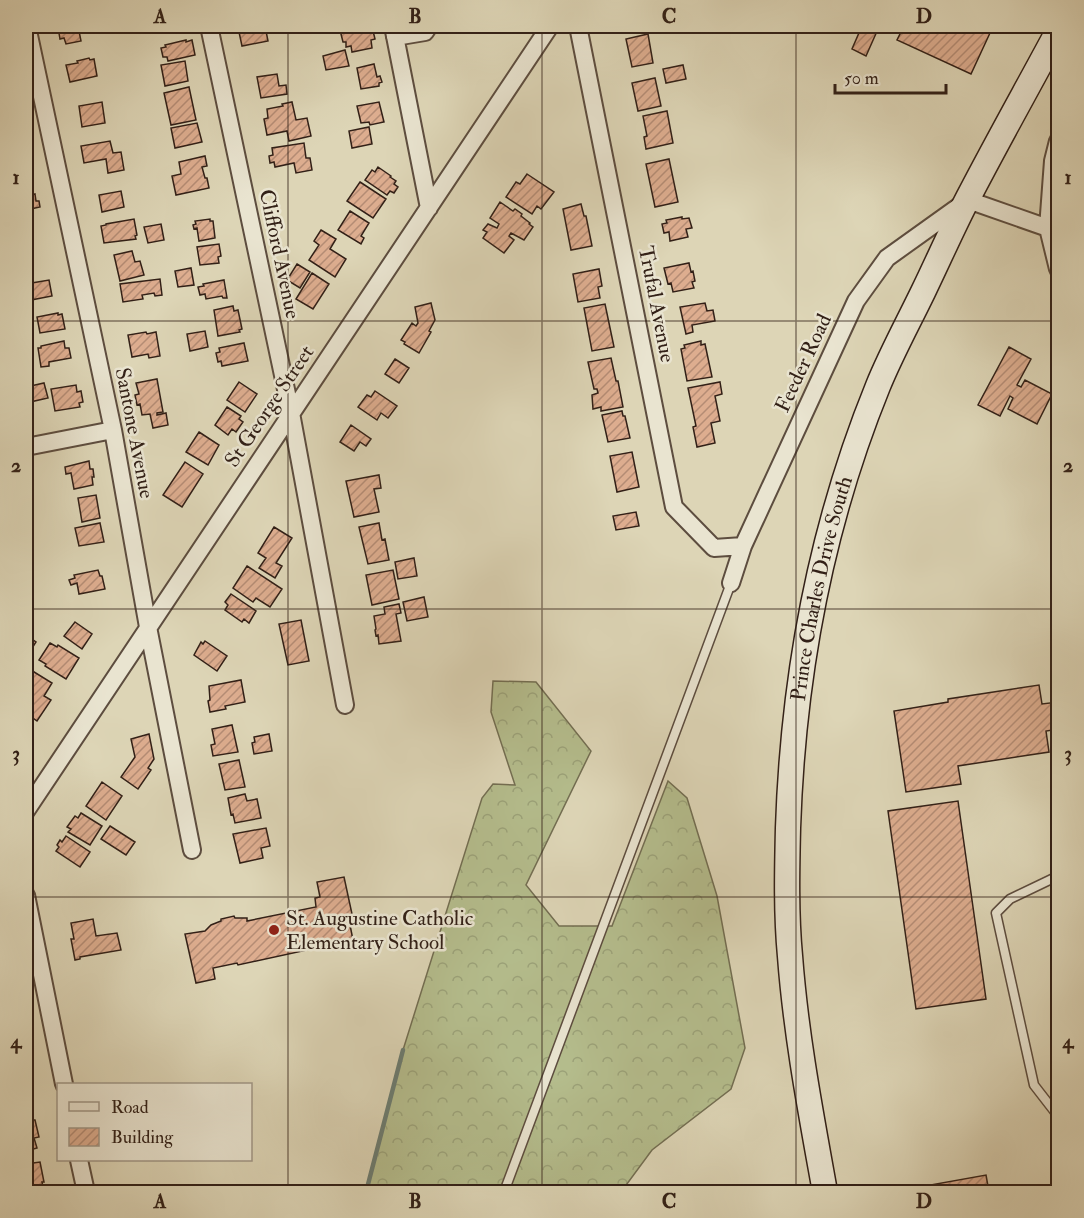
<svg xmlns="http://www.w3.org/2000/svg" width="1084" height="1218" viewBox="0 0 1084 1218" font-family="'IM FELL Double Pica',serif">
<defs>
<pattern id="forest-crowns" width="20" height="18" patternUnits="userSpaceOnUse" patternTransform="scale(1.5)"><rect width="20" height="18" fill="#b4bc8c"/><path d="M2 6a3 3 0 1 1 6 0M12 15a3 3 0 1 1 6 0" fill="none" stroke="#9ba178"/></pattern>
<pattern id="building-hatch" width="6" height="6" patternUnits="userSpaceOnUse" patternTransform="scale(1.5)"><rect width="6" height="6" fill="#ddad8f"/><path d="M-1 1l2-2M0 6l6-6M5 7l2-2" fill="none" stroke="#b48c74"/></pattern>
</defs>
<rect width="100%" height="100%" fill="#ddd5b6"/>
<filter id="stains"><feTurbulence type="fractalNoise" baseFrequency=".00333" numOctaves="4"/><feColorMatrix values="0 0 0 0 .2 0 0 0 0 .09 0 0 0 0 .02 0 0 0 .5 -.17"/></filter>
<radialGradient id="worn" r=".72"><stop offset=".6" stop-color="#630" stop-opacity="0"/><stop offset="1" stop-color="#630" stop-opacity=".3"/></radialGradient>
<!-- forest -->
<path fill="url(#forest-crowns)" stroke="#736e52" stroke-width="1.5" d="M493,681L536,682L591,751L526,885L559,926H612L668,781L687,798L717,896L745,1048L731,1089L652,1150L621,1192H366L403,1050L482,798L493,784L515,785L491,712Z"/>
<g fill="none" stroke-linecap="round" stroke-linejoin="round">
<!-- stream -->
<path stroke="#6c7c71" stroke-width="4.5" d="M366,1192L403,1050"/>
</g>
<!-- building -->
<path fill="url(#building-hatch)" stroke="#322017" stroke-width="1.5" d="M61,26H78L81,41L66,44L64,38L60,39L59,33L63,32Z
M259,26H265L268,41L242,46L239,32L242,31V29Z
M362,26H368L369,32L373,31L375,39L371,40L372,48L352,52L351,46L346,47V42H343L340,30Z
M608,26H632L633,30L610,33Z
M862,26H869L878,29L866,56L852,49Z
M904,26H957V27L970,33L974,26L990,33L971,74L897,40Z
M648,34L653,63L632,67L626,39Z
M186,40V42L192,40L195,55L168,61L167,57H163L161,48L166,47L165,45Z
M345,50L349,66L326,70L323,56Z
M89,58L90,60L94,59L97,76L70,82L66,65L78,63L77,61Z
M185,61L188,81L165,86L161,65Z
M374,64L377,77L380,76L382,82L379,83V86L361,89L357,68Z
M683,65L686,79L666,83L663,69Z
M277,74L279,86L286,85L287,94L261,98L257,77Z
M655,78L661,106L638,111L632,83Z
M189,87L196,120L171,125L164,93Z
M102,102L105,123L82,127L79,106Z
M292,102L296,120L307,118L311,136L289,141L287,131L267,135L264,119L268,118L267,109L283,106L282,104Z
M379,102L384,122L370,125L369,122L361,123L357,106Z
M667,111L673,143L646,149L644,137L647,136L643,116Z
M197,123L202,142L175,148L171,128Z
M369,127L372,144L352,148L349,131Z
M110,141L113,153L121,152L124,170L108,173L106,159L84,163L81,146Z
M304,143L306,158H310L312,170L296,173L294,163L275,167L274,162L270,163L269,156L273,155L272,148Z
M205,156L207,166L202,167L205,178H207L209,188L176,195L172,176L181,174L179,162Z
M669,159L678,202L655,207L646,164Z
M378,167L391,176L390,177L396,181L394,184L398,187L394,193L390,191L387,195L365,180L372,170L375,172Z
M527,174L554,192L541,209L537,206L532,214L506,197L516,182L520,184Z
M360,182L386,199L373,218L347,201Z
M121,191L124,207L102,212L99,195Z
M35,194L36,201H39L40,207L26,210V196Z
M500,202L513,211L515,209L522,214L521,216L530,223L529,224L533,227L524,240L511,233L509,236L514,240L504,253L483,238L487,232L483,230L488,224L497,228L499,224L490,218Z
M581,204L584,216H586L592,246L571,250L563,209Z
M350,211L369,223L361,236L364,238L361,244L338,230Z
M682,217V219L689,218L692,228L686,229L688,237L670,241L669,232L664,233L662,224L667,223L666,220Z
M134,219L137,235L135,236L136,239L104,243L101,226L106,225V224Z
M210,219V221H213L215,238L199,241L197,228L194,229L193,225L196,224L195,221Z
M29,220L33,238L31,239L33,250L26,252V221Z
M161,224L164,240L148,243L144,227Z
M321,230L336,239L330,249L346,259L335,277L309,260L319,245L314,241Z
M219,244L221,256L218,257L219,263L200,265L197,247Z
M132,251L135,262L140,261L144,275L120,281L114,255Z
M689,263L691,272L693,271L695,281L692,282L694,288L673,292L671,283L668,284L664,268Z
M297,264L310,272L300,288L287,280Z
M191,268L194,285L178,287L175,271Z
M599,269L602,286L598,287L600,298L578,302L573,274Z
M312,273L329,284L313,309L296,299Z
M160,279L162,295L155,296L154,293L142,295L143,299L123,302L120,284Z
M49,280L52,296L31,300V296L26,297V284Z
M224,280L227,298H223L222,296L206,299L205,294L200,295L198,287L204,286L203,284Z
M431,303L435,320L429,331L431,332L419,353L404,344L405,342L401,340L412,323L416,326L418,323L415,307Z
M705,303L707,311L713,310L715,321L692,325L693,332L686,334L680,307Z
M605,304L614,347L592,351L584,308Z
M233,306L234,311L238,310L242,329L239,330L240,332L218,336L214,310Z
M58,313V315L62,314L65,329L40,333L37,317Z
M205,331L208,347L190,351L187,334Z
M146,332L147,334L156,332L160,356L149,358L148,354L132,357L128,335Z
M64,341L65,348H69L71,358L49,362V366L41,367L38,348H41V346Z
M701,341V345L705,344L712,377L687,381L681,349L685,348L684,345Z
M244,343L248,361L222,366L221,361L218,362L216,353L220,352L219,348Z
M1009,347L1031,359L1017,385L1021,387L1025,380L1052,394L1037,424L1008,409L1013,398L1010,396L1000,416L978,405Z
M611,358L616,381H618L623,407L601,411V407L593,409L592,395L598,393L597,389H594L588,362Z
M395,359L409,368L399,383L385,374Z
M157,379L163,412L157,413V415L166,413L168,425L153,428L150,414L142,415L140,404L137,405L135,395L139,394L136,383Z
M239,382L257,394L245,412L227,400Z
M720,382L722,394L715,396L720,421L711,423L715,443L697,447L693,427L696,426L688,388Z
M44,383L48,398L30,402L27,393H26V387Z
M76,385L77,392L81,391L83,402L79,403L80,407L55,411L51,389Z
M375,391L397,406L388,418L381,413L377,420L358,407L367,395L371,397Z
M227,407L241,416L239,419L243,422L236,432L232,429L228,435L215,425Z
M622,411L623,416H625L630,438L608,442L602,415Z
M351,425L371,439L366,446L360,442L354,451L340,442Z
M199,432L219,445L208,465L186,452Z
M632,452L639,487L617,492L610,456Z
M89,461L90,469H93L94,477H92L93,485L74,489L71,473L66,474L65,467Z
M185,462L203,474L182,507L163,495Z
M379,475L381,488L374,489L379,512L354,517L346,481Z
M96,495L100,518L82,522L78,498Z
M636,512L639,526L616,530L613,516Z
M100,523L104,542L79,546L75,528Z
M379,523L382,540L385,539L389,560L368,564L359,527Z
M274,527L292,538L276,563L282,566L275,578L259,568L266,558L258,553Z
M414,558L417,576L398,579L395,562Z
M247,566L282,589L270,607L256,598L253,602L233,588Z
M98,570L100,576H102L105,589L79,594L77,583L71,585L69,580L75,578L74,575Z
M393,570L399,599L372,605L366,575Z
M231,594L256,611L249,623L244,619L242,622L225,610L228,605L225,602Z
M424,597L428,617L407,621L403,602Z
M399,604L401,613L396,614L401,641L379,644L378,635L376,636L375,630L376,629L374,616L385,614L384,607Z
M301,620L309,661L288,665L279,624Z
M75,622L92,634L82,649L64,636Z
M26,635L36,642L27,656L26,655Z
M205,641L227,656L217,671L194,655L201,642L203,644Z
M50,643L57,647L58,645L79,658L66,679L45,666L46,664L39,660Z
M26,667L52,683L44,696L51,700L37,721L26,713V697L30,691L26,688Z
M241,680L245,702L225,706L226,709L210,712L208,701L210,700L209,686Z
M1039,685L1042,704L1058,702V729L1046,731L1049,752L958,766L961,784L906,792L894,711L948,702V699Z
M232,725L238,752L213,756L211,745L215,744L212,729Z
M149,734L154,759L148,768L151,770L138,789L121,777L135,757L131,739Z
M269,734L272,751L254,754L252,743L255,742L254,737Z
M239,760L245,787L225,790L219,764Z
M102,782L122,796L106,820L86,806Z
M245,794L247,801L257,799L261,818L235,823L233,814L231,815L228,798Z
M958,801L986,999L916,1009L888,811Z
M81,813L102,826L90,845L68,832L71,829L67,827L75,816L78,818Z
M110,826L135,842L126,855L101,839Z
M266,828L270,846L261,848L263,858L240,863L233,834Z
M66,836L90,852L80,867L56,851L59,847L57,845L60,840L62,842Z
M344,877L352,914L348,915L353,940L238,965L237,963L213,968L215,979L196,983L185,934L205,931L211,925L221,921V919L234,916L235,918H247V921L316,907L315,898L320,897L317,882Z
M93,919L96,936L117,933L121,950L80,957V959L75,960L71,939H74L71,923Z
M28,1105L32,1120H35L39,1137L34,1138L37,1148L26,1151V1106Z
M40,1162L44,1182H42L44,1192H26V1164Z
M986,1175L989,1192H920L919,1187Z"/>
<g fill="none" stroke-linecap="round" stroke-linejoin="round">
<defs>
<path id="service" d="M1058,876L1010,899L996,913L1034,1085L1058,1116
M504,1192L731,583"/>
<path id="minor" d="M27,26L113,430L148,627L192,850
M209,26L291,413L345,705
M393,26L429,208
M578,26L674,507L714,548L743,546
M395,37L425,32L429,26
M1058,141L1053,161L1048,228L1058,269
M26,447L113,430
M731,583L743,546L856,301L887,258L968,200L1048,228
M26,811L550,26
M26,895L64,1084
M79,1160L86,1192"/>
<g id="secondary">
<path id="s1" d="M825,1192C811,1114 796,1036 790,956C786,914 787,870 788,828C793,677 821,526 878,386C891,354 908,323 923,292C938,261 952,229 968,198C997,142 1028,87 1058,31"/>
</g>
</defs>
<!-- service casing -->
<use href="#service" stroke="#5d4d3f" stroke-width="11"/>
<!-- minor casing -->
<use href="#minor" stroke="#5d4d3f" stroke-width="20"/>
<!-- secondary casing -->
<use href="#secondary" stroke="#322017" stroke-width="27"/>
<!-- service -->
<use href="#service" stroke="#e9e4d0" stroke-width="8"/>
<!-- minor -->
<use href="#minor" stroke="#e9e4d0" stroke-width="16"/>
<!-- secondary -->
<use href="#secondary" stroke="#e9e4d0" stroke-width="24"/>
</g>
<!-- grid -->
<path fill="none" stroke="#322017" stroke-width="1.5" stroke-opacity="0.55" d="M288,26V1192M542,26V1192M796,26V1192M26,321H1058M26,609H1058M26,897H1058"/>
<!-- markers -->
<circle fill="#8f2418" stroke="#e9e4d0" stroke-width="2" cx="274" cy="930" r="6"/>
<g text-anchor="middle" stroke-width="5" stroke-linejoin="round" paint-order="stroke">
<!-- street labels -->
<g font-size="21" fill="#322017" stroke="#e9e4d0">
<text transform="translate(280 254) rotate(78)" y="7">Clifford Avenue</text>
<text transform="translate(657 304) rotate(79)" y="7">Trufal Avenue</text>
<text transform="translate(803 363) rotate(-65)" y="7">Feeder Road</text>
<text transform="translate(269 406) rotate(-56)" y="7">St George Street</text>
<text transform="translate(135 433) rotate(79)" y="7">Santone Avenue</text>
<text dy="7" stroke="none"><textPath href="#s1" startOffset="609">Prince Charles Drive South</textPath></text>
</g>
<!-- poi labels -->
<g font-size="21" fill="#322017" stroke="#e9e4d0" text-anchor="start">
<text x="286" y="925">St. Augustine Catholic<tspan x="286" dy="24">Elementary School</tspan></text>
</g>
</g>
<!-- margin -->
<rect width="1084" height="1218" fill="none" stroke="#ddd5b6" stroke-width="66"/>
<!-- legend -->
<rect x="57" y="1083" width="195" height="78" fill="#e9e4d0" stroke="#a09686" stroke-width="1.5"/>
<rect x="69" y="1102" width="30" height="9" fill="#e9e4d0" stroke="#a09686" stroke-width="1.5"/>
<text x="111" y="1113" font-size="18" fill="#322017">Road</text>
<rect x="69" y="1128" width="30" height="18" fill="url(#building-hatch)" stroke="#a09686" stroke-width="1.5"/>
<text x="111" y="1143" font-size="18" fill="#322017">Building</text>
<!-- scale -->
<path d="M835 84v9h111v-9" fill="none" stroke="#322017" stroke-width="3"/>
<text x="844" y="84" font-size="18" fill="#322017" stroke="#e9e4d0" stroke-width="4.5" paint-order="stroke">50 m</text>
<rect x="33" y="33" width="1018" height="1152" fill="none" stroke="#322017" stroke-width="2"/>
<g font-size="20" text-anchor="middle" font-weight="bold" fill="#322017">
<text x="160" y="23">A</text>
<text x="415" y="23">B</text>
<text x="669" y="23">C</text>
<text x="924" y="23">D</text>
<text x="16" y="184">1</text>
<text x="1068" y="184">1</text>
<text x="16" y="472">2</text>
<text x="1068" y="472">2</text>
<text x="16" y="760">3</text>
<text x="1068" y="760">3</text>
<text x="16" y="1048">4</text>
<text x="1068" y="1048">4</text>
<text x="160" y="1208">A</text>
<text x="415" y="1208">B</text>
<text x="669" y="1208">C</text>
<text x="924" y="1208">D</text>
</g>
<rect width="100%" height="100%" filter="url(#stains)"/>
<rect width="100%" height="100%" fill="url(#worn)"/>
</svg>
